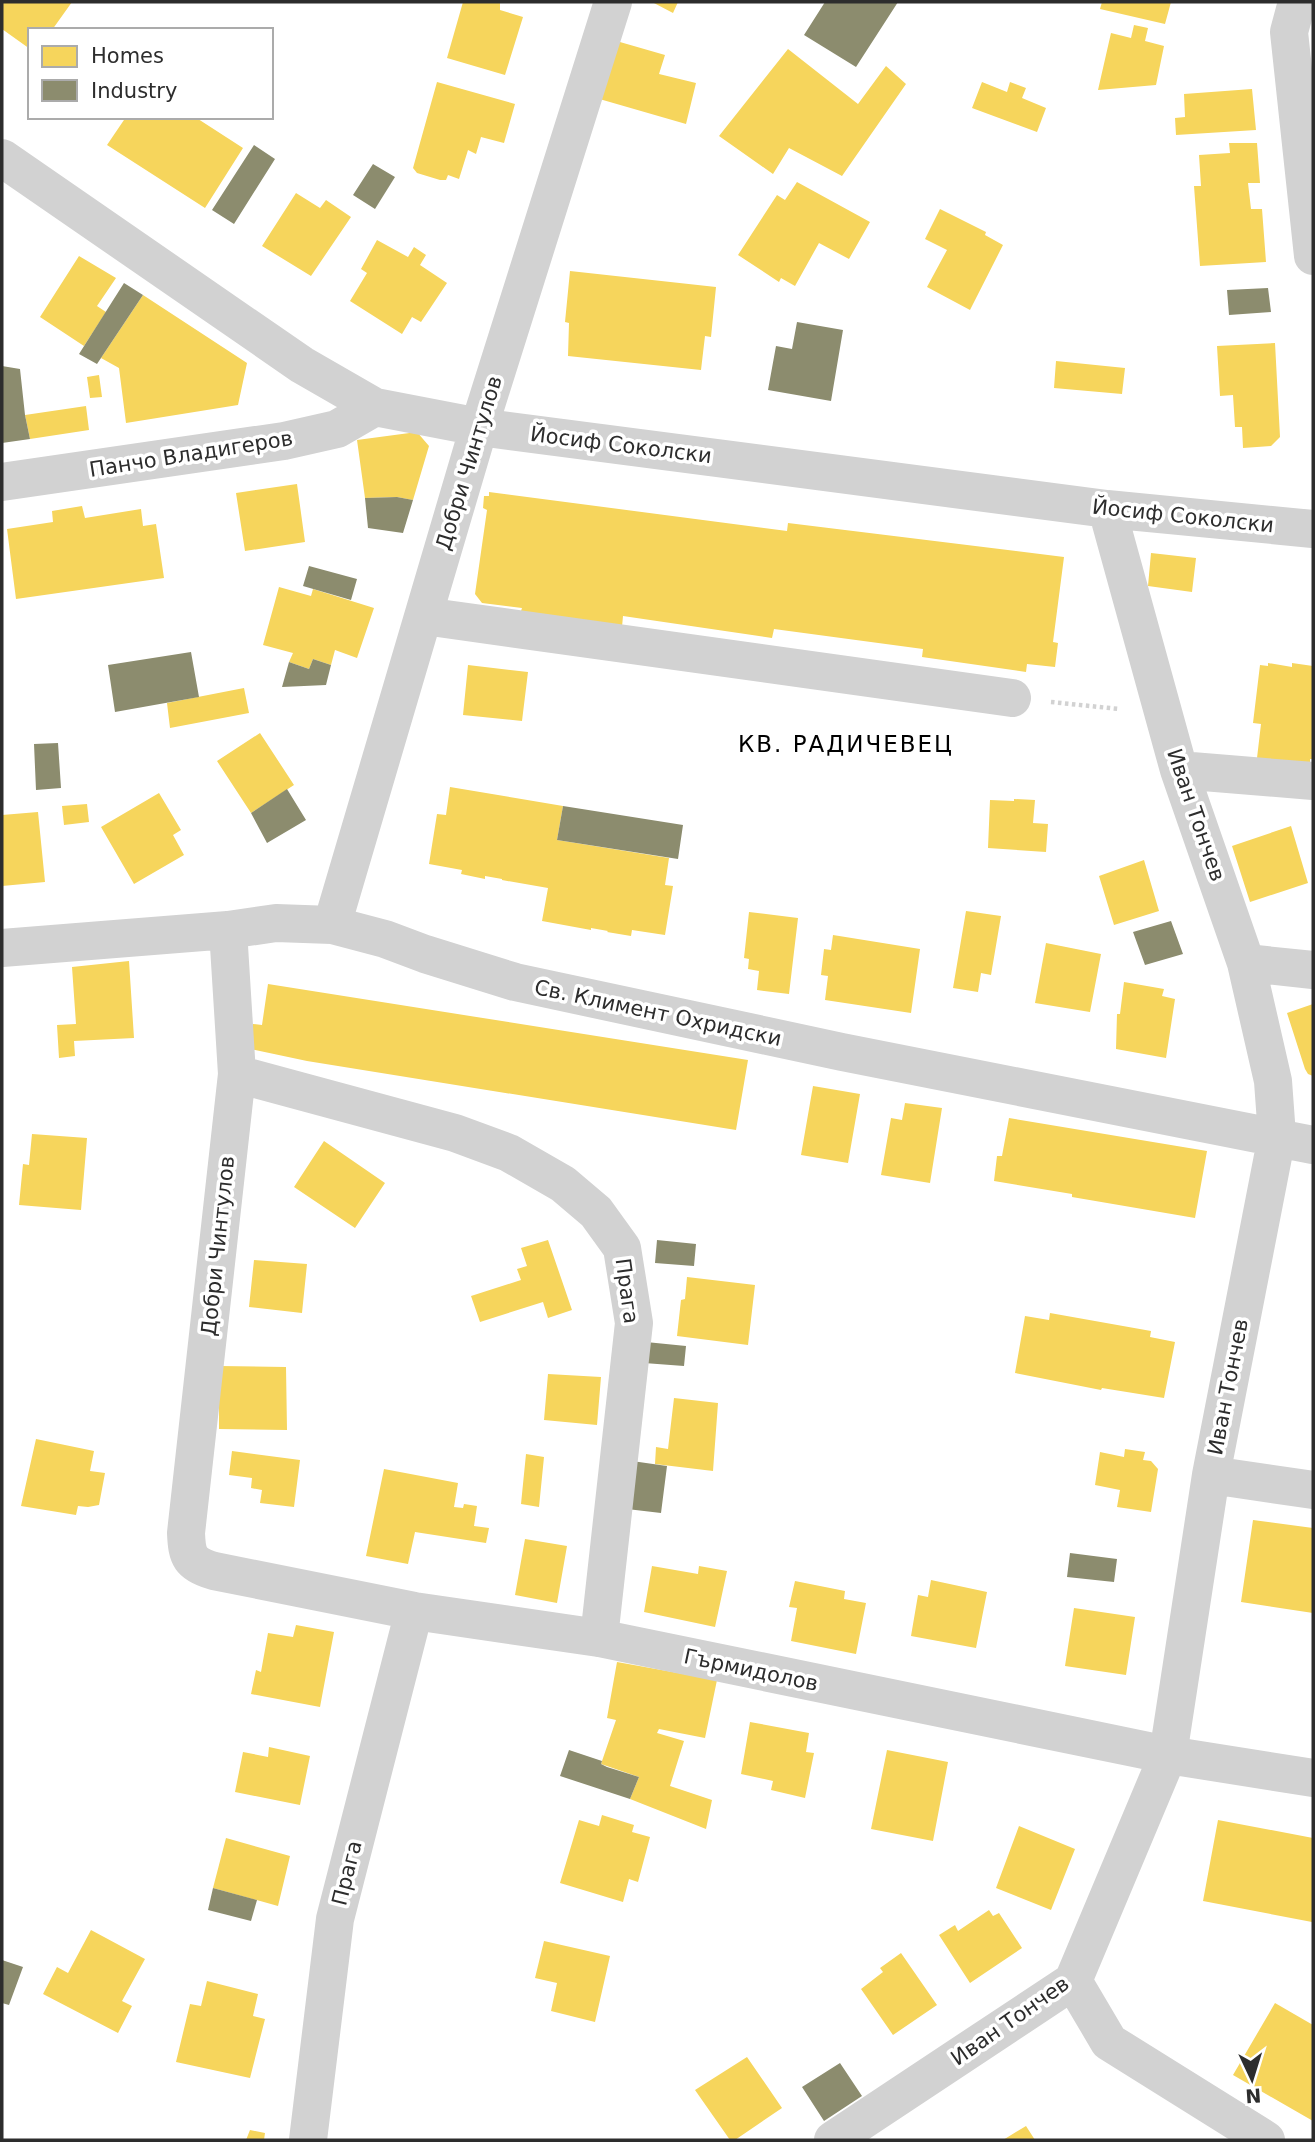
<svg xmlns="http://www.w3.org/2000/svg" width="1315" height="2142" viewBox="0 0 1315 2142" font-family="'DejaVu Sans',sans-serif">
<rect width="100%" height="100%" fill="#fff"/>
<!-- homes -->
<path fill="#f6d55c" d="M2,2H72L52,30H30V49L2,29Z
M463,2H500V10L523,17L505,75L447,58Z
M652,2H678L673,13Z
M1102,2H1171L1165,24L1100,9Z
M1134,25L1148,28L1145,41L1164,46L1156,85L1098,90L1111,33L1131,38Z
M613,40L665,55L659,74L696,83L686,124L596,98Z
M788,49L858,104L886,66L906,84L842,176L789,148L773,174L719,136Z
M437,82L515,104L504,143L481,137L476,154L468,150L459,179L448,175L446,180H440L417,173L413,168Z
M982,82L1007,92L1010,82L1026,88L1022,98L1046,108L1037,132L972,108Z
M1252,89L1256,130L1176,135L1175,118L1185,117L1184,94Z
M126,117H195L243,148L205,208L107,145Z
M1229,143H1257L1260,183H1248L1251,209H1262L1266,262L1200,266L1194,186H1201L1199,155L1230,153Z
M797,182L870,222L849,259L819,243L795,286L781,278L779,282L738,255L777,195L785,200Z
M296,193L320,208L326,200L351,217L311,276L262,246Z
M940,209L986,232L985,235L1003,245L970,310L927,287L947,250L925,239Z
M377,240L408,257L414,247L426,255L420,265L447,283L421,322L412,317L402,334L350,301L367,273L361,269Z
M79,256L116,278L97,306L106,312L84,346L40,317Z
M570,271L716,287L711,337L705,336L701,370L568,356L569,323L565,322Z
M143,295L247,363L238,405L126,423L119,368L101,358Z
M1275,343L1280,437L1271,446L1243,448L1242,427H1235L1233,395L1220,396L1217,346Z
M1056,361L1125,368L1122,394L1054,388Z
M99,375L102,397L90,398L87,377Z
M86,406L89,430L30,439L25,415Z
M417,432L429,446L413,500L397,497L365,498L357,440Z
M297,484L305,542L245,551L236,493Z
M489,492L787,531L788,523L1064,557L1053,642L1058,643L1055,667L1027,664L1026,672L922,657L923,649L774,629L772,638L623,616L622,627L521,611L522,608L482,603L475,594L487,510L483,508L484,496H489Z
M82,506L85,518L141,509L143,526L156,524L164,578L16,599L7,529L53,522L52,511Z
M1151,553L1196,558L1192,592L1148,586Z
M279,587L311,596L313,589L374,608L357,658L335,650L331,665L313,659L309,669L289,662L293,653L263,645Z
M1268,663L1292,667V663L1313,666V759H1310V765L1257,758L1261,724L1253,723L1260,665L1268,666Z
M468,665L528,672L522,721L463,715Z
M244,688L249,713L170,728L167,703Z
M260,733L294,785L251,813L217,761Z
M450,787L563,806L557,840L669,858L665,885L673,886L665,935L632,930L631,936L607,932L608,931L591,928V930L542,921L548,888L502,880V879L485,876V879L461,874L462,870L429,864L437,814L446,815Z
M159,793L181,830L173,835L184,855L134,884L101,827Z
M1014,799L1035,800L1033,823L1048,824L1046,852L988,848L990,800L1014,801Z
M87,804L89,822L64,825L62,806Z
M38,812L45,882L2,886V815Z
M1291,826L1308,883L1250,902L1232,846Z
M1144,860L1159,911L1114,925L1099,876Z
M966,911L1001,916L991,975L981,973L978,992L953,988Z
M749,912L798,918L789,994L757,990L759,971L748,969L749,959L744,958Z
M833,935L920,949L911,1013L825,1000L828,976L821,975L824,949L831,950Z
M1046,943L1101,954L1090,1012L1035,1003Z
M129,961L134,1038L74,1041L75,1056L59,1058L57,1025L76,1024L72,967Z
M1124,982L1164,989L1162,996L1175,999L1166,1058L1116,1049L1117,1014H1120Z
M268,984L748,1060L736,1130L307,1061L250,1049L253,1024L262,1025Z
M1313,1004V1076L1308,1074L1305,1069L1287,1013Z
M813,1086L860,1094L848,1163L801,1155Z
M905,1103L942,1108L930,1183L881,1175L891,1118L902,1120Z
M1009,1118L1207,1151L1195,1218L1072,1197V1194L994,1181L997,1156H1002Z
M32,1134L87,1138L81,1210L19,1205L23,1164L29,1165Z
M324,1141L385,1183L355,1228L294,1187Z
M548,1240L572,1310L548,1318L543,1302L480,1322L471,1296L521,1280L517,1269L527,1266L521,1248Z
M254,1260L307,1264L302,1313L249,1307Z
M687,1277L755,1285L748,1345L677,1336L681,1300L685,1299Z
M1050,1313L1151,1331L1150,1337L1175,1342L1164,1398L1102,1388L1101,1390L1015,1373L1025,1316L1049,1320Z
M219,1366L286,1367L287,1430L219,1429Z
M548,1374L601,1377L597,1425L544,1420Z
M674,1398L718,1403L713,1471L655,1464L656,1447L668,1449Z
M36,1439L94,1451L90,1471L105,1473L99,1505L88,1507L78,1506L76,1515L21,1506Z
M1125,1449L1145,1452L1143,1460L1151,1461L1158,1469L1151,1512L1117,1507L1120,1490L1095,1485L1100,1452L1124,1457Z
M232,1451L300,1460L294,1507L260,1503L262,1490L251,1488L252,1478L229,1475Z
M526,1454L544,1457L539,1507L521,1504Z
M384,1469L458,1483L454,1507L463,1508L464,1504L477,1506L474,1526L489,1528L486,1543L415,1532L408,1564L366,1556Z
M1253,1520L1313,1528V1613L1241,1602Z
M525,1539L567,1546L557,1603L515,1595Z
M652,1566L698,1574L699,1566L727,1571L715,1627L644,1612Z
M931,1580L987,1592L976,1648L911,1636L918,1595L928,1597Z
M795,1581L845,1591L844,1599L866,1603L856,1654L791,1641L797,1608L789,1607Z
M1074,1608L1135,1617L1126,1675L1065,1666Z
M296,1625L334,1632L320,1707L251,1694L256,1670L261,1672L268,1633L293,1637Z
M617,1662L717,1680L705,1738L659,1729L657,1733L684,1741L670,1786L712,1800L706,1829L630,1799L639,1777L601,1764L616,1720L607,1718Z
M750,1722L809,1733L806,1752L814,1753L805,1798L771,1790L773,1781L741,1774Z
M269,1747L310,1756L300,1805L235,1792L243,1752L268,1757Z
M887,1750L948,1762L933,1841L871,1829Z
M602,1815L634,1825L632,1832L650,1837L638,1882L629,1879L623,1902L560,1883L579,1820L599,1826Z
M1218,1820L1313,1838L1312,1922L1203,1901Z
M1019,1826L1075,1849L1051,1910L996,1888Z
M226,1838L290,1856L278,1906L213,1888Z
M989,1910L993,1916L999,1913L1022,1948L970,1983L939,1935L955,1925L958,1931Z
M91,1930L145,1959L122,2001L132,2006L118,2033L43,1994L57,1967L68,1973Z
M544,1941L610,1956L595,2022L551,2011L557,1983L535,1978Z
M901,1953L937,2005L893,2035L861,1989L883,1972L880,1968Z
M207,1981L258,1994L253,2016L265,2019L250,2078L176,2062L190,2004L201,2006Z
M1275,2003L1313,2025V2121L1233,2075Z
M747,2057L782,2108L735,2140H730L695,2090Z
M1026,2126L1035,2140H1003Z
M250,2130L265,2133L264,2140H246Z"/>
<!-- industry -->
<path fill="#8c8c6e" d="M825,2H898L856,67L804,35Z
M254,145L275,159L234,224L212,210Z
M373,164L395,177L375,209L353,195Z
M124,283L143,295L97,364L79,354Z
M1268,288L1271,312L1229,315L1227,290Z
M797,322L843,330L831,401L768,390L776,346L792,349Z
M2,366L20,369L25,415L30,439L2,443Z
M397,497L413,500L403,533L368,528L365,498Z
M309,566L357,579L351,600L303,586Z
M191,652L199,697L115,712L108,665Z
M313,659L331,665L326,685L282,687L289,662L309,669Z
M58,743L61,788L36,790L34,744Z
M287,789L306,820L267,843L251,813Z
M563,806L683,825L678,859L557,840Z
M1171,921L1183,954L1145,965L1133,932Z
M657,1240L696,1244L694,1266L655,1263Z
M646,1342L686,1346L684,1366L644,1363Z
M632,1461L667,1466L661,1513L627,1509Z
M1070,1553L1117,1559L1114,1582L1067,1577Z
M569,1750L602,1761L601,1764L607,1767L639,1777L630,1799L560,1776Z
M213,1888L257,1900L251,1921L208,1910Z
M2,1960L23,1967L9,2005L2,2003Z
M840,2063L862,2096L824,2121L802,2087Z"/>
<g fill="none" stroke-linecap="round" stroke-linejoin="round">
<!-- path -->
<path stroke="#d2d2d2" stroke-width="4.5" stroke-dasharray="3.5 3.5" stroke-linecap="butt" d="M1051,702L1119,709"/>
<!-- minor -->
<path stroke="#d2d2d2" stroke-width="38" d="M1297,2L1289,32L1313,256
M2,158L302,365L375,407L479,427L1107,509L1313,529
M2,482L284,441L337,429L375,407
M424,616L1012,698
M1179,770L1313,781
M332,925L479,427L613,2
M228,930L237,1074L186,1533C187,1557 190,1564 214,1571L414,1611L599,1638L1168,1755L1313,1778
M2,948L228,930L276,923L332,925L385,939L425,954L515,982L842,1052L1313,1145
M1246,963L1313,970
M237,1074L455,1133L509,1153L563,1184L596,1212L622,1248L634,1323L599,1638
M1211,1475L1313,1490
M1073,1981L1109,2042L1266,2140
M308,2140L335,1919L414,1611
M833,2140L1073,1981L1168,1755L1211,1475L1277,1136L1273,1081L1246,963L1179,770L1107,509"/>
</g>
<g text-anchor="middle" stroke-width="7" stroke-linejoin="round" paint-order="stroke">
<!-- street labels -->
<g font-size="21" fill="#2d2d2d" stroke="#fff">
<text transform="translate(621 445) rotate(7)" y="7">Йосиф Соколски</text>
<text transform="translate(191 454) rotate(-9)" y="7">Панчо Владигеров</text>
<text transform="translate(469 463) rotate(-73)" y="7">Добри Чинтулов</text>
<text transform="translate(1183 516) rotate(6)" y="7">Йосиф Соколски</text>
<text transform="translate(1196 815) rotate(71)" y="7">Иван Тончев</text>
<text transform="translate(658 1013) rotate(12)" y="7">Св. Климент Охридски</text>
<text transform="translate(218 1246) rotate(-84)" y="7">Добри Чинтулов</text>
<text transform="translate(627 1291) rotate(82)" y="7">Прага</text>
<text transform="translate(1228 1387) rotate(-79)" y="7">Иван Тончев</text>
<text transform="translate(751 1670) rotate(12)" y="7">Гърмидолов</text>
<text transform="translate(347 1873) rotate(-76)" y="7">Прага</text>
<text transform="translate(1010 2021) rotate(-35)" y="7">Иван Тончев</text>
</g>
<!-- neighbourhood labels -->
<g font-size="23" letter-spacing="2" fill="#000" stroke="#fff">
<text x="846" y="752">КВ. РАДИЧЕВЕЦ</text>
</g>
</g>
<!-- border -->
<rect width="1315" height="2142" fill="none" stroke="#2d2d2d" stroke-width="7"/>
<!-- legend -->
<rect x="28" y="28" width="245" height="91" fill="#ffffff" stroke="#ababab" stroke-width="2"/>
<rect x="42" y="46" width="35" height="21" fill="#f6d55c" stroke="#ababab" stroke-width="2"/>
<text x="91" y="63" font-size="21" fill="#2d2d2d">Homes</text>
<rect x="42" y="80" width="35" height="21" fill="#8c8c6e" stroke="#ababab" stroke-width="2"/>
<text x="91" y="98" font-size="21" fill="#2d2d2d">Industry</text>
<!-- north arrow -->
<g transform="translate(1252 2079) rotate(176)" stroke="#ffffff" stroke-width="5" paint-order="stroke">
<path d="M0-5L12 26L0 18L-12 26Z" fill="#2d2d2d"/>
<text y="-10" font-size="19" font-weight="bold" text-anchor="middle" fill="#2d2d2d">N</text>
</g>
</svg>
